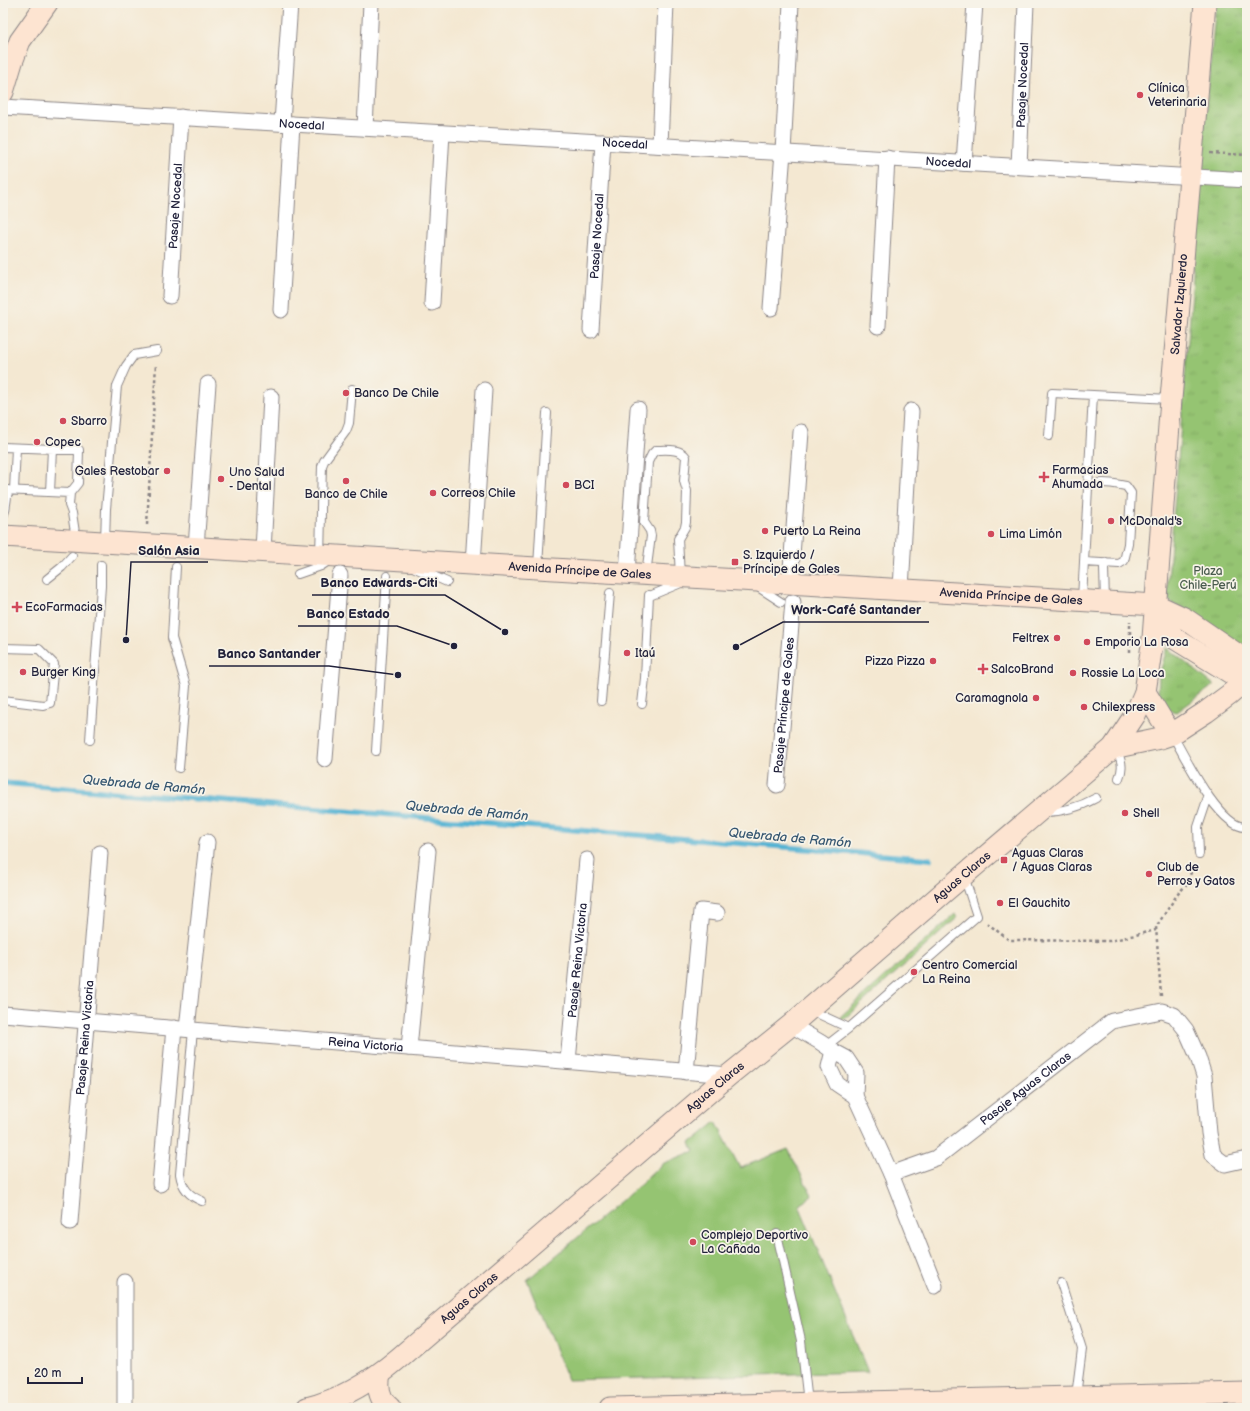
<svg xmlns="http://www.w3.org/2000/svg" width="1250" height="1411" viewBox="0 0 1250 1411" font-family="'Balsamiq Sans',sans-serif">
<defs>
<pattern id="grass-tufts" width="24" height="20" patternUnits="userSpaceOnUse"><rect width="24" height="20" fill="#95c472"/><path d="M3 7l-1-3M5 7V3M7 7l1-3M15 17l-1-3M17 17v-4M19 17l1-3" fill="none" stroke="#80a864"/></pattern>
</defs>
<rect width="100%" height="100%" fill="#f7f3e8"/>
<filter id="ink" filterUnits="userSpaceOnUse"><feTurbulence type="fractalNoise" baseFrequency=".025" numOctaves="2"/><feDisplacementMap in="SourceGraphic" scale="8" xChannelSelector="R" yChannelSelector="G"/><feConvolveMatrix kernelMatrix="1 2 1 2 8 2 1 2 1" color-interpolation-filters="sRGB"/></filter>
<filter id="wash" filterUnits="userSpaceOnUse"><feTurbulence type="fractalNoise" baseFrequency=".012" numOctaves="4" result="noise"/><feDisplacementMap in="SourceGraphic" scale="16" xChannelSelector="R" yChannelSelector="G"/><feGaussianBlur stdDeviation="0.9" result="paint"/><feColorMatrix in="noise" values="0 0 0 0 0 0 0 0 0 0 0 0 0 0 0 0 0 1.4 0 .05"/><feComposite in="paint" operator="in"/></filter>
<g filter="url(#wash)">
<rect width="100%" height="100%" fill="#f4e8d2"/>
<!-- grass -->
<path fill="url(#grass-tufts)" stroke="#5c7356" d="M1216,3H1247V646L1242,651L1169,601L1167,592L1192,293L1197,205Z
M1167,648L1214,685L1177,712L1168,710L1158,694L1159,676Z
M955,914L958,917L843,1020L840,1017Z"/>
<!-- pitch -->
<path fill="#95c472" stroke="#5c7356" d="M716,1122L740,1168L788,1149L812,1196L799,1205L868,1372L568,1380L527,1280L640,1185L662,1164L694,1151L690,1143Z"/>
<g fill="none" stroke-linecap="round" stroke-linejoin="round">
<!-- stream -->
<path stroke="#54b3d3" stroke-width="5.5" d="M3,783L930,859"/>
</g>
</g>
<g filter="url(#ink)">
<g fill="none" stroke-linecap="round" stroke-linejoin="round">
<defs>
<path id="lane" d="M1093,395L1170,399
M1049,436L1052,393L1093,395L1082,599
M3,447L79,450L78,483L70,493L69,505L72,513L76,539
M3,490L70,493
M14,490L16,448
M50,492L52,449
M3,516L5,511L8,490
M105,542L106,509L117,386L126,366L134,355L157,351
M320,555C321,525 321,496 322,466L324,461L346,431L349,423L352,389
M1084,562L1119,564L1124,561L1128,544L1131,493L1126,486C1114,484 1098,480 1087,487
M176,567L172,638L186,686L179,768
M538,567L547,413
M415,568L447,582
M298,574L321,566L330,560
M646,574L651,536L650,531L644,522L648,462L652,454L656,450C666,450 680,448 686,457L684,481L687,491L686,522L685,527L678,539L680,576
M47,579L62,567L72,556
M758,587L781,602
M652,595L681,583
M1105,601L1104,568L1106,563
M3,648L39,649L54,664L50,703L43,705L3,700
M601,701L610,593
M642,704L645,678L649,595
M1172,734C1184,755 1220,830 1247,827
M90,740L101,586V565
M1114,748C1122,758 1124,767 1119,778
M376,751L387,576
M1044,812C1063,812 1080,807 1096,798
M1199,854L1198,827L1208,797
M810,1010L849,1028L977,916L964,876
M193,1030L180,1174C182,1188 189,1196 202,1201
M826,1046L849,1028
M777,1234L801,1341L808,1403
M1061,1283L1082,1349L1076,1396"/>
<g id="street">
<path id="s1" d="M3,107L1247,180"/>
<path d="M282,123L290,3"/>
<path d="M365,128L371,3"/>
<path d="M660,145L666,3"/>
<path d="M964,163L975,3"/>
<path id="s2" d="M1019,166L1026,3"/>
<path id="s3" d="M170,296L181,117"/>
<path d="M432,303L442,133"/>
<path d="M771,308L783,152L791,3"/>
<path d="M281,310L292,124"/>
<path d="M878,326L887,158"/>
<path id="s4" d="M591,330L603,142"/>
<path d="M196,547L208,384"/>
<path d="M263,551L271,397"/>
<path d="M473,564L484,390"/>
<path d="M627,573L638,409"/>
<path d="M790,583L801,432"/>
<path d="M901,589L911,411"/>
<path d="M325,759L340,575"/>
<path id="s5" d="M777,785L793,602"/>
<path id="s6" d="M3,1014L729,1075"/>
<path d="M791,1025L820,1042L833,1051L846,1058L856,1073L855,1096"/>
<path d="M187,1029L207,842"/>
<path d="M409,1048L428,851"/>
<path id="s7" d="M833,1051L829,1067L837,1084L855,1096L891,1174L936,1158L1112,1021L1162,1011L1174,1015L1186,1030L1198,1057L1204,1076L1209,1133L1213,1155L1225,1164L1247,1159"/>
<path id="s8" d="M568,1061L587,860"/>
<path d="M686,1072L701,911L717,913"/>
<path d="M891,1174L935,1286"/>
<path d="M160,1184L174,1028"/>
<path id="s9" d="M70,1222L100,853"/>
<path d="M125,1282V1408"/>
</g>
<g id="secondary">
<path d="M3,92L12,62L20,41L47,3"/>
<path id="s10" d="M3,536L1156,605L1184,618L1247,661"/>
<path d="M1156,605L1162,618L1174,638L1247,683"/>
<path d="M1145,692L1162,720L1172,734"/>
<path d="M1113,748L1160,738L1172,734L1206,712L1229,695L1244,682L1247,675"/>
<path d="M380,1374C377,1387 379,1399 390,1408"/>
<path id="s11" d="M307,1408C342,1399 372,1381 399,1358L729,1075L791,1025L944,892L1113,748L1135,715L1145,692L1153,638L1171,399L1205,3"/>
<path d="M610,1408L1247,1393"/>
</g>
</defs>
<!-- lane casing -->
<use href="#lane" stroke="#8b8586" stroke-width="10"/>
<!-- street casing -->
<use href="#street" stroke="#8b8586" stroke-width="17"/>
<!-- secondary casing -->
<use href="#secondary" stroke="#8b8586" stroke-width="23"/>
<!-- path -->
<path stroke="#8b8586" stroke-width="2.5" stroke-dasharray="3 3" stroke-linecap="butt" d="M1210,153L1247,155
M147,525L156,364
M1130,652V621
M987,923L1009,940L1110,941L1156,930
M1161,996L1156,927L1177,895L1186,885L1194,865"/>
<!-- lane -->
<use href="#lane" stroke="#fff" stroke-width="8"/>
<!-- street -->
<use href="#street" stroke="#fff" stroke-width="15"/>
<!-- secondary -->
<use href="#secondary" stroke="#fde4d1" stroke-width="21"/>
</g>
</g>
<!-- markers -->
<g fill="#d1495b" stroke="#f7f3e8" stroke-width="1.5">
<circle cx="1140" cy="95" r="4"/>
<circle cx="346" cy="393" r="4"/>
<circle cx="63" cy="421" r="4"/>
<circle cx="37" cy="442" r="4"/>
<circle cx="167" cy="471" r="4"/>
<path d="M1042 471h4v4h4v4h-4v4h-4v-4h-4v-4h4z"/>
<circle cx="221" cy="479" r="4"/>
<circle cx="346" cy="481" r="4"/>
<circle cx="566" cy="485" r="4"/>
<circle cx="433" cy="493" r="4"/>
<circle cx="1111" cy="521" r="4"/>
<circle cx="765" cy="531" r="4"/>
<circle cx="991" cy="534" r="4"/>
<rect x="731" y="558" width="8" height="8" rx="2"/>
<path d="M15 601h4v4h4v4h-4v4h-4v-4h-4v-4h4z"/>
<circle cx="1057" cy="638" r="4"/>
<circle cx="1087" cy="642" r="4"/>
<circle cx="627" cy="653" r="4"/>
<circle cx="933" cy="661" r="4"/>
<path d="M981 663h4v4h4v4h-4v4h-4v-4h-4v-4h4z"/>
<circle cx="23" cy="672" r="4"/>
<circle cx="1073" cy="673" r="4"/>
<circle cx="1036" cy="698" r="4"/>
<circle cx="1084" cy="707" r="4"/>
<circle cx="1125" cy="813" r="4"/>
<rect x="1000" y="856" width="8" height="8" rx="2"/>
<circle cx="1149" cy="874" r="4"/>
<circle cx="1000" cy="903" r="4"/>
<circle cx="914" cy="972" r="4"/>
<circle cx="693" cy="1242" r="4"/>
</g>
<g text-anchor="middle" stroke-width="3.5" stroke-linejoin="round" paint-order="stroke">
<!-- street labels -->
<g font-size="12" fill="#22223b" stroke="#f7f3e8">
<text dy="4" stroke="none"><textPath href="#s2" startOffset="81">Pasaje Nocedal</textPath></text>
<text dy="4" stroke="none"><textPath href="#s1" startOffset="299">Nocedal</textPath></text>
<text dy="4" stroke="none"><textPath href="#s1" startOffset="623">Nocedal</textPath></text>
<text dy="4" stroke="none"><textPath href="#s1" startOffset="947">Nocedal</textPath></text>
<text dy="4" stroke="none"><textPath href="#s3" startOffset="90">Pasaje Nocedal</textPath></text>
<text dy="4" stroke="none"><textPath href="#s4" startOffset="94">Pasaje Nocedal</textPath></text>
<text dy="4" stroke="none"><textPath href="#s11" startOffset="1499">Salvador Izquierdo</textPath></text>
<text dy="4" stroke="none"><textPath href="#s10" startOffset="578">Avenida Príncipe de Gales</textPath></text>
<text dy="4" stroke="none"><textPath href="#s10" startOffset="1010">Avenida Príncipe de Gales</textPath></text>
<text dy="4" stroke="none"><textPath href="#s5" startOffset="80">Pasaje Príncipe de Gales</textPath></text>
<text dy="4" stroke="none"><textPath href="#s11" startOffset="846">Aguas Claras</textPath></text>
<text dy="4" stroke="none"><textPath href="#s8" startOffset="101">Pasaje Reina Victoria</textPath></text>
<text dy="4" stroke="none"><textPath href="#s9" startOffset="185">Pasaje Reina Victoria</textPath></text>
<text dy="4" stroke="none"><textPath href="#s6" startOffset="364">Reina Victoria</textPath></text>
<text dy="4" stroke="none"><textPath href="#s11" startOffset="522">Aguas Claras</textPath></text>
<text dy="4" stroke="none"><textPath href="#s7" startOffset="304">Pasaje Aguas Claras</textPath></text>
<text dy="4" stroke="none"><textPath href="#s11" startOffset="198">Aguas Claras</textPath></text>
</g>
<!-- poi labels -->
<g font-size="12" fill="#22223b" stroke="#f7f3e8" text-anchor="start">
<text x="1148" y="92">Clínica<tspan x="1148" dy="14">Veterinaria</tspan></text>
<text x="354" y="397">Banco De Chile</text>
<text x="71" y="425">Sbarro</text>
<text x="45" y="446">Copec</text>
<text x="1052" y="474">Farmacias<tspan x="1052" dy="14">Ahumada</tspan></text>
<text x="159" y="475" text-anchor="end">Gales Restobar</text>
<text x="229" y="476">Uno Salud<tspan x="229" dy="14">- Dental</tspan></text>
<text x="574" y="489">BCI</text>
<text x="441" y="497">Correos Chile</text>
<text x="346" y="498" text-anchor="middle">Banco de Chile</text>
<text x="1119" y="525">McDonald's</text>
<text x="773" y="535">Puerto La Reina</text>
<text x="999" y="538">Lima Limón</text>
<text x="743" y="559">S. Izquierdo /<tspan x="743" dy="14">Príncipe de Gales</tspan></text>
<text x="25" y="611">EcoFarmacias</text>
<text x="1049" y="642" text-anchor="end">Feltrex</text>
<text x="1095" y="646">Emporio La Rosa</text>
<text x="635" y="657">Itaú</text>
<text x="925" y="665" text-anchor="end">Pizza Pizza</text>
<text x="991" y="673">SalcoBrand</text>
<text x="31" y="676">Burger King</text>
<text x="1081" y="677">Rossie La Loca</text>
<text x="1028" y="702" text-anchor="end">Caramagnola</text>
<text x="1092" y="711">Chilexpress</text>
<text x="1133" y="817">Shell</text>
<text x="1012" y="857">Aguas Claras<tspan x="1012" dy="14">/ Aguas Claras</tspan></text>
<text x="1157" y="871">Club de<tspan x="1157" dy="14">Perros y Gatos</tspan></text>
<text x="1008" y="907">El Gauchito</text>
<text x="922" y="969">Centro Comercial<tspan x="922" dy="14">La Reina</tspan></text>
<text x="701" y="1239">Complejo Deportivo<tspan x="701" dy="14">La Cañada</tspan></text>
</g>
<!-- park labels -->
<g font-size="12" fill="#4a5b4e" stroke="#f7f3e8">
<text x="1208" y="575">Plaza<tspan x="1208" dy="14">Chile-Perú</tspan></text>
</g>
<!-- water labels -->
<g font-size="13" font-style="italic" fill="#345570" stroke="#f7f3e8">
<text transform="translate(144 784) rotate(5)" y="5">Quebrada de Ramón</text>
<text transform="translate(467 810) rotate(5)" y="5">Quebrada de Ramón</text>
<text transform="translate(790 837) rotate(5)" y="5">Quebrada de Ramón</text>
</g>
</g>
<!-- callouts -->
<path fill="none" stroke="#22223b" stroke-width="1.5" d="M126 640L131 562H208M505 632L445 595H312M736 647L783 622H929M454 646L397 626H298M398 675L329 666H209"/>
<g fill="#22223b" stroke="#f7f3e8" stroke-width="1.5">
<circle cx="126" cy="640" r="4"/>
<circle cx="505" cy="632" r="4"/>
<circle cx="736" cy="647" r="4"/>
<circle cx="454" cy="646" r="4"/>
<circle cx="398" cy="675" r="4"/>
</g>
<g font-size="13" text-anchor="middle" font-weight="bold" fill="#22223b" stroke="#f7f3e8" stroke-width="3.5" stroke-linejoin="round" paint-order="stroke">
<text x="169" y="555">Salón Asia</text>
<text x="379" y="587">Banco Edwards-Citi</text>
<text x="856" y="614">Work-Café Santander</text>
<text x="348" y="618">Banco Estado</text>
<text x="269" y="658">Banco Santander</text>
</g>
<!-- margin -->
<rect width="1250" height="1411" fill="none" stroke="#f7f3e8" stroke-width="16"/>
<!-- scale -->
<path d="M28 1377v6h54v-6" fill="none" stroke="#22223b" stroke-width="2"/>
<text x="34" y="1377" font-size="12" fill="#22223b" stroke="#f7f3e8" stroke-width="3" paint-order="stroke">20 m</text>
</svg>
